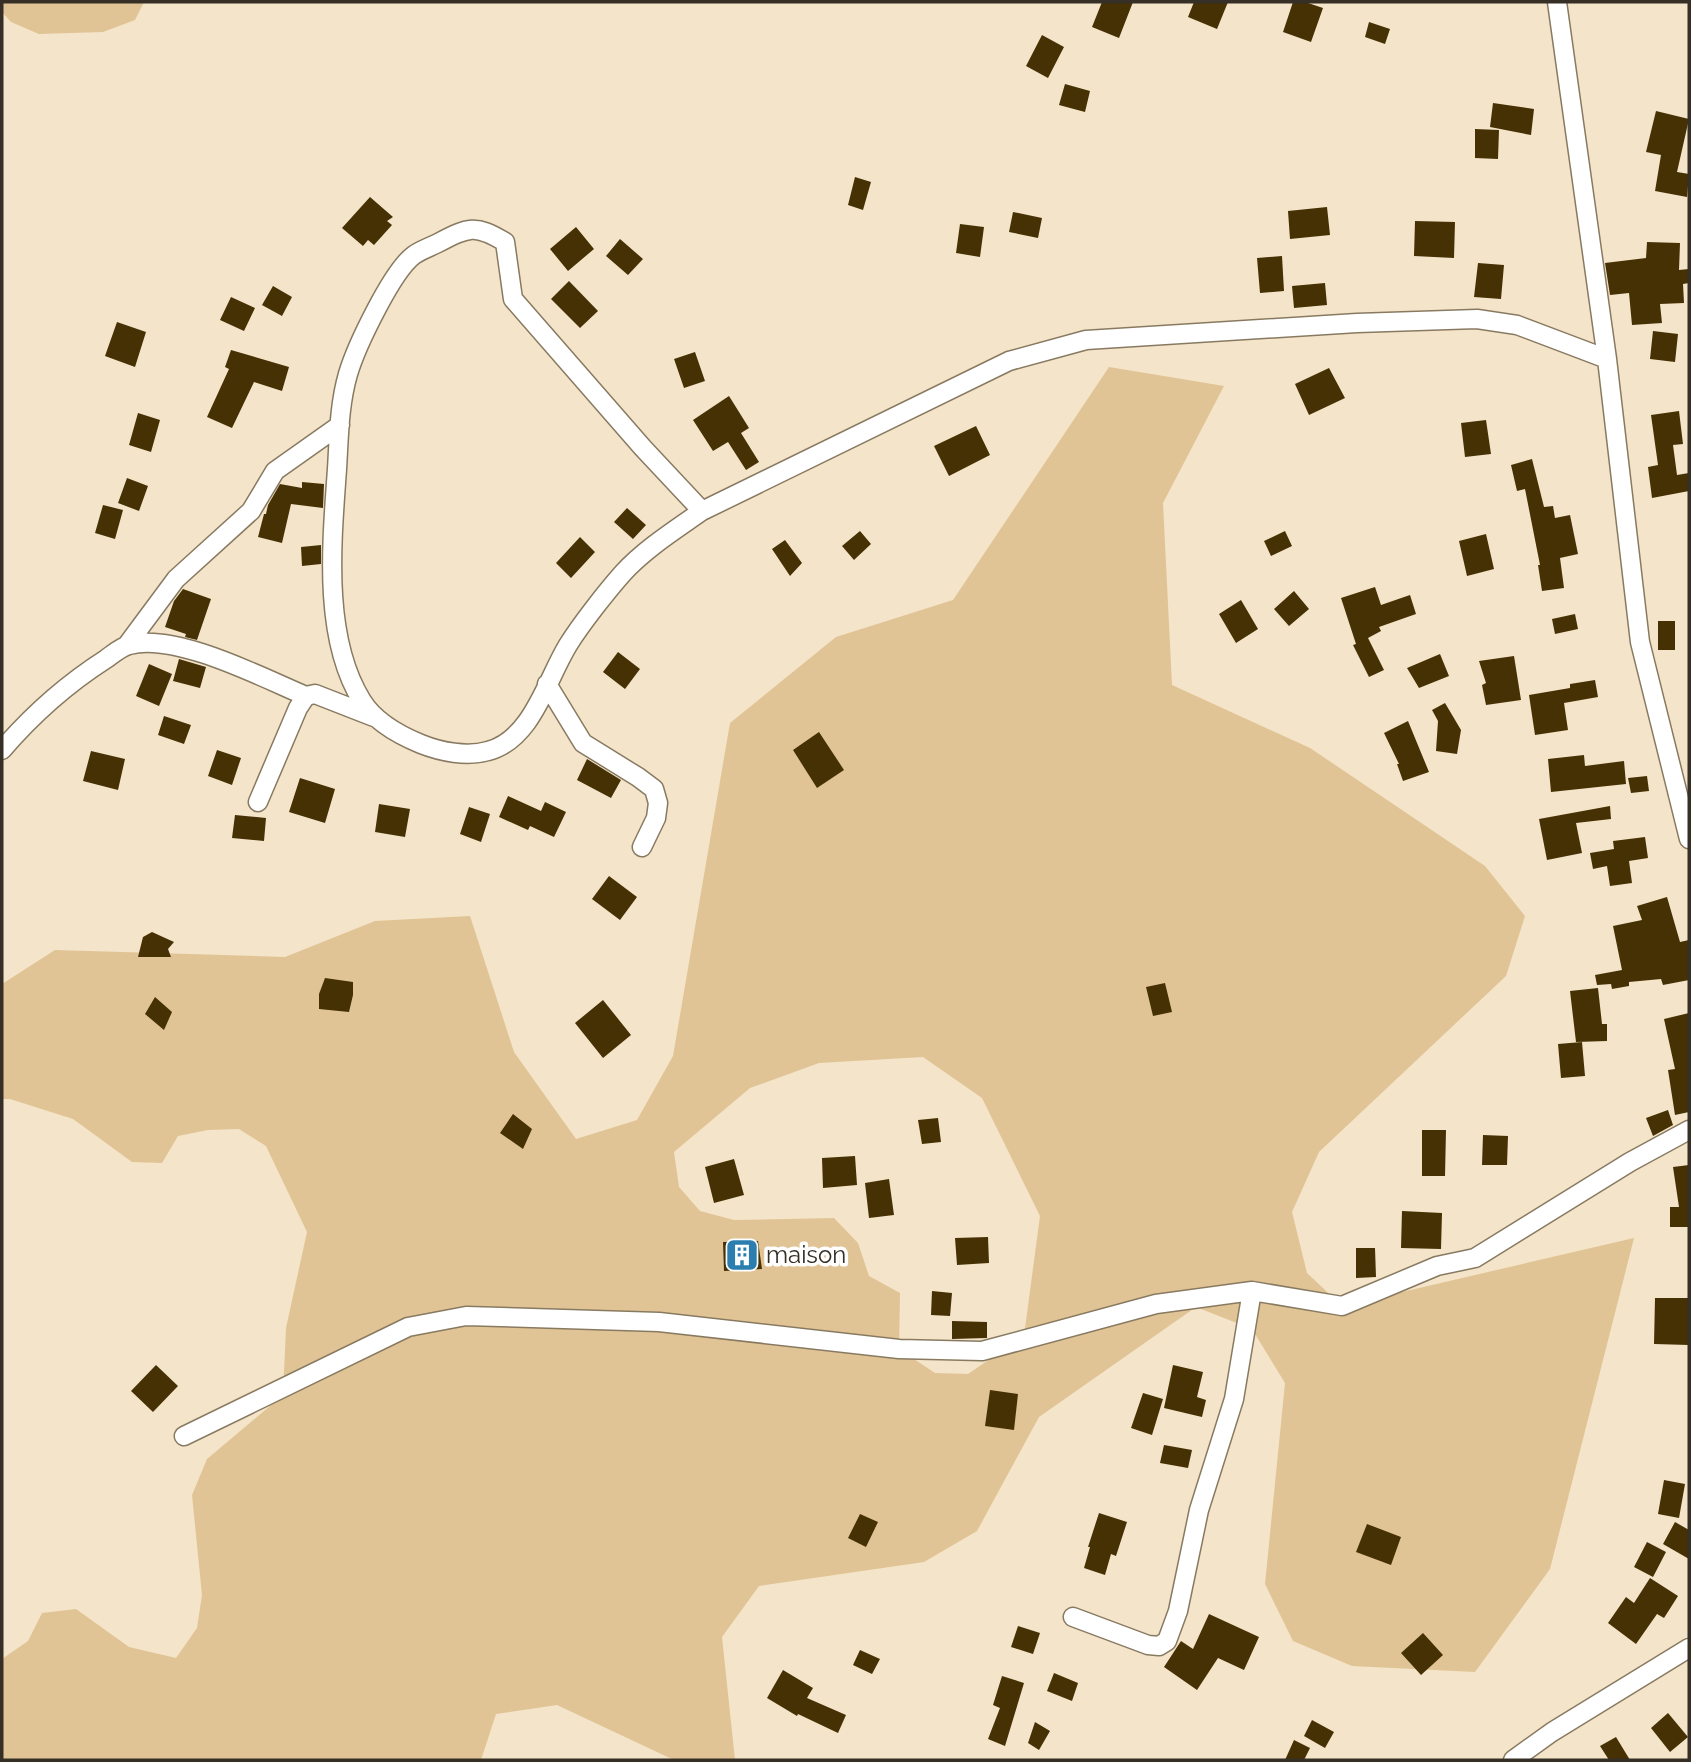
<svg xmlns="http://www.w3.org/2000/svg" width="1691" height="1762" viewBox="0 0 1691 1762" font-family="Raleway,sans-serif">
<rect width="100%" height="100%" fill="#f4e4c9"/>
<!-- green -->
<path fill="#e0c495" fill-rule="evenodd" d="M2,2H144L135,20L103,32L39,34L11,22L2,12Z
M1109,367L1224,386L1163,503L1172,685L1310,748L1485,866L1525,916L1506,976L1319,1152L1292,1212L1307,1273L1342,1306L1634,1238L1550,1569L1475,1672L1352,1666L1293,1641L1265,1584L1285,1383L1252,1329L1196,1307L1039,1417L977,1531L924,1562L759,1586L722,1637L735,1760H674L557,1705L496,1714L481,1760H2V1659L28,1641L42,1613L76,1609L129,1647L176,1658L197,1628L202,1595L192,1495L207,1459L283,1395L286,1328L307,1232L266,1146L239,1129L208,1130L178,1136L162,1163L132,1162L73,1119L10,1099H2V984L55,950L285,957L375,921L470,916L514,1052L576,1139L637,1120L673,1056L730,723L836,637L953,600ZM923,1057L982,1098L1040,1216L1024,1336L968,1374L935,1373L899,1349L900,1293L869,1276L858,1243L834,1218L734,1220L700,1211L679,1187L674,1152L750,1088L819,1063Z"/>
<!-- building -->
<path fill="#463104" d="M1102,2H1133L1119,38L1092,27Z
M1194,2H1228L1217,29L1188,17Z
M1293,2H1305L1323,8L1311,42L1283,32Z
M1369,22L1390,29L1385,44L1365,37Z
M1042,35L1064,47L1048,78L1026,66Z
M1065,84L1090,91L1085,112L1059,105Z
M1493,103L1534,109L1531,135L1490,127Z
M1656,111L1689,119L1677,172L1689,174L1687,197L1655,191L1661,155L1646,152Z
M1475,129L1499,130L1498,159L1475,158Z
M855,177L871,182L863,210L848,205Z
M370,197L393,217L387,221L392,225L374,245L368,240L363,246L342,228Z
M1327,207L1330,235L1290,239L1288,211Z
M1013,212L1042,218L1038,238L1009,232Z
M1415,221L1455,222L1454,258L1414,256Z
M960,224L984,227L980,257L956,253Z
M576,227L594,249L568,271L550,249Z
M620,239L643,259L628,275L606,256Z
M1647,242L1680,243L1679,270L1689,269V283L1683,284L1684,303L1660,304L1662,323L1632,325L1629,293L1610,295L1605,263L1646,258Z
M1282,256L1284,291L1260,293L1257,258Z
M1478,263L1504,265L1501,299L1474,297Z
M569,281L598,311L580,328L551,299Z
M1325,283L1327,305L1294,308L1292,286Z
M273,286L292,297L282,316L262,305Z
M231,297L255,308L244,331L220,320Z
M117,322L146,332L135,367L105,356Z
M1653,331L1678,334L1675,362L1650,359Z
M231,350L289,367L282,391L254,382L232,428L207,417L229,369L225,367Z
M695,352L705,381L684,388L674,359Z
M1329,368L1345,398L1309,415L1295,384Z
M729,396L749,428L741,433L759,462L746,470L728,442L713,451L693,420Z
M1679,411L1683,444L1673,445L1677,475L1689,473V491L1652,498L1648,467L1658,465L1651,415Z
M138,413L160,420L151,452L129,445Z
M1486,420L1491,454L1465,457L1461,423Z
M976,426L990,455L949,476L934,446Z
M1532,459L1544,507L1553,506L1555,518L1570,515L1578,554L1560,558L1564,588L1542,591L1538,565H1540L1525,489L1517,491L1511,465Z
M127,478L148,486L139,511L118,503Z
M302,482L324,484L323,508L291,504L282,543L258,537L264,514H266L268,505L280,484L302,488Z
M103,505L123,510L115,539L95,533Z
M627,508L646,525L633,539L614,522Z
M860,531L871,544L854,560L842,546Z
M1285,531L1292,546L1271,556L1264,541Z
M1486,534L1494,569L1467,576L1459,541Z
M580,537L595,552L571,578L556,563Z
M785,540L802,563L790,576L772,549Z
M321,545V564L302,566L301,547Z
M1375,587L1381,605L1410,595L1416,614L1379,627L1381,631L1368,638L1384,670L1369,677L1353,645L1356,644L1341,598Z
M183,589L211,599L197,640L185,637L186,634L165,627L174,601Z
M1294,591L1309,609L1289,626L1274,609Z
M1241,600L1258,629L1236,643L1219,614Z
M1575,614L1578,629L1555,634L1552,619Z
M1658,621H1675V650H1658Z
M618,652L640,669L625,689L603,672Z
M1440,654L1449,676L1419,688L1407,668Z
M1514,656L1521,700L1486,705L1482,685L1486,683L1479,661Z
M179,659L206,667L200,688L173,681Z
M149,664L172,674L159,706L136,696Z
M1595,680L1598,697L1564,703L1568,730L1535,735L1529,695L1570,688V684Z
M1445,703L1461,730L1457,754L1436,751L1438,721L1432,710Z
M164,716L191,725L184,744L158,735Z
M1408,721L1429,772L1403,781L1397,764H1399L1384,733Z
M819,732L844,770L817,788L793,750Z
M217,750L241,758L232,785L208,776Z
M91,751L125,759L118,790L83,781Z
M1584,755L1585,766L1624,761L1626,784L1551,792L1548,759Z
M587,759L621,780L611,798L577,780Z
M1647,776L1649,791L1631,793L1628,778Z
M300,778L335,789L325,823L289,812Z
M508,796L541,811L545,802L566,812L554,837L530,826L528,830L499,817Z
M379,804L410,809L405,837L375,832Z
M1610,806L1611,819L1576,823L1582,853L1547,860L1539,819Z
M469,807L490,814L481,842L460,834Z
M235,815L266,818L264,841L232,838Z
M1645,837L1648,858L1629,861L1632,883L1610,886L1607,866L1593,869L1590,853L1614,849L1613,841Z
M609,876L637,897L620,920L592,899Z
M1667,897L1680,942L1689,940V980L1663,985L1661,979L1629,982V986L1612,989L1611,984L1597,985L1595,975L1622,970L1613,926L1642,920L1637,906Z
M152,932L174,942L168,949L171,957H138L143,937Z
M325,978L353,982V995L349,1012L319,1009V994Z
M1165,983L1172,1012L1153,1016L1146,987Z
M1598,988L1602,1024H1607V1041L1576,1042L1570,991Z
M155,997L172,1012L164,1030L145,1014Z
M603,1000L631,1035L603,1058L575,1023Z
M1689,1013V1112L1675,1115L1668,1070L1675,1069L1664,1019Z
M1582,1042L1585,1076L1561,1078L1558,1044Z
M1668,1110L1673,1125L1653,1136L1646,1118Z
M513,1114L532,1129L523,1149L500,1133Z
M938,1118L941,1142L922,1144L918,1120Z
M1422,1130H1446L1445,1176H1422Z
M1483,1135L1508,1136L1507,1165H1482Z
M855,1156L857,1185L823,1188L822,1158Z
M734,1159L744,1195L714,1203L705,1167Z
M1689,1165V1227H1670V1207H1679L1673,1167Z
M889,1179L894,1215L869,1218L865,1183Z
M1402,1211L1442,1213L1441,1249L1401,1248Z
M988,1237L989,1263L957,1265L955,1238Z
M758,1241L762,1269L724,1271L723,1242Z
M1356,1248H1375L1376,1277L1356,1278Z
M932,1291L952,1293L950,1316L931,1315Z
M1655,1298H1689V1345L1654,1344Z
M952,1321L987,1322V1338L952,1339Z
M156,1365L178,1386L153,1412L131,1391Z
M1173,1365L1203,1372L1197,1397L1206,1400L1202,1417L1164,1408Z
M990,1390L1018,1394L1014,1430L985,1426Z
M1143,1393L1163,1399L1152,1435L1131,1428Z
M1164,1445L1192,1450L1188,1468L1160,1463Z
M1664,1480L1685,1484L1679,1518L1658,1514Z
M1099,1513L1127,1522L1116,1556L1111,1554L1105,1575L1084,1568L1090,1547H1088Z
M860,1514L878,1522L866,1547L848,1538Z
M1675,1522L1689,1530V1559L1663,1544Z
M1367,1524L1401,1537L1391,1565L1356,1552Z
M1647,1542L1666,1552L1653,1577L1634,1567Z
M1650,1578L1678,1596L1664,1618L1657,1614L1636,1644L1608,1623L1626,1597L1634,1603Z
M1209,1614L1259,1637L1244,1670L1218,1658L1197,1690L1164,1667L1181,1641L1193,1649Z
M1018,1626L1040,1633L1033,1654L1011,1647Z
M1423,1633L1443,1655L1421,1675L1401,1653Z
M860,1650L880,1659L872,1674L853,1665Z
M783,1670L813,1688L807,1698L846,1715L838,1733L798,1714L797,1716L767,1698Z
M1054,1673L1078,1683L1072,1701L1047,1691Z
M1002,1676L1024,1683L1005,1746L988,1739L1000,1708L993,1705Z
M1668,1713L1688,1737L1670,1752L1651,1728Z
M1312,1720L1334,1732L1325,1748L1304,1736Z
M1035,1722L1050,1731L1039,1750L1028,1743Z
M1616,1737L1630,1760H1609L1600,1746Z
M1294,1740L1310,1748L1304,1760H1285Z"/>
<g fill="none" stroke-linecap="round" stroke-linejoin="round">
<defs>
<path id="minor" d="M1557,2L1607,359L1640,642L1689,839
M702,511L643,448L513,299L505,242C475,224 469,227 438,243C430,247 421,250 414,255C392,271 356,347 348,374C339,405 339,437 337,469C332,541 322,637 362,701C375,722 399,735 421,744C441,752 467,757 488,751C532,740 547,679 568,645C581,624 607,591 623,573C645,549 675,530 702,511L1009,361L1086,340L1357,323L1477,319L1517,325L1607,359
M127,645L176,579L251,511L275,471L340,425
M547,684L583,743L638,777L654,789L658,803L656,818L642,847
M2,750C32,715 67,684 106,659C113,654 121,647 129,645C175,632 263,678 306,696
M258,802L298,708L306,696L315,694L374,717
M184,1436L408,1327L466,1316L659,1322L899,1349L982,1351L1156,1304L1252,1291L1342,1306L1437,1266L1475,1258L1630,1162L1689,1130
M1073,1617L1148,1645L1159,1646L1167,1641L1178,1611L1199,1510L1234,1399L1252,1291
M1513,1760L1552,1732L1689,1648"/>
</defs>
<!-- minor casing -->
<use href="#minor" stroke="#887a61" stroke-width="21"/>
<!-- minor -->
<use href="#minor" stroke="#fff" stroke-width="18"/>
</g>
<!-- icons -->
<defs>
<symbol id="building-square" viewBox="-11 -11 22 22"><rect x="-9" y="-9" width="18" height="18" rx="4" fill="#2c7eaf" stroke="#fff"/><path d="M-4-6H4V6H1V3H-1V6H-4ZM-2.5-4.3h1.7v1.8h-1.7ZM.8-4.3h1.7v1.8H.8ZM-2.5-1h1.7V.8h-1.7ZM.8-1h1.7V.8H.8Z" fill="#fff"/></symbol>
</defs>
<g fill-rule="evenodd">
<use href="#building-square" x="723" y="1236" width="38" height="38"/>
</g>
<g text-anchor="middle" stroke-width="7" stroke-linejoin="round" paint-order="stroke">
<!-- poi labels -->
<g font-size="24" fill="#352f25" stroke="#fff" text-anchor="start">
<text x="766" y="1263">maison</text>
</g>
</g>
<!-- border -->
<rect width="1691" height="1762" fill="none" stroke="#352f25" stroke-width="7"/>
</svg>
